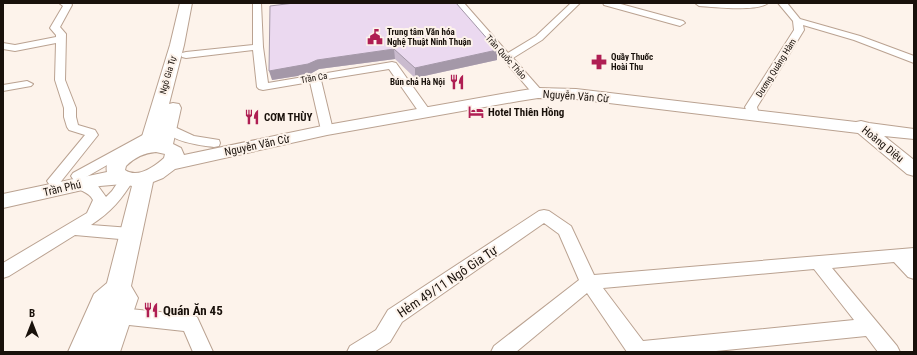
<svg xmlns="http://www.w3.org/2000/svg" width="917" height="355" viewBox="0 0 917 355" font-family="'Roboto Condensed',sans-serif">
<rect width="100%" height="100%" fill="#fdf3eb"/>
<g fill="none" stroke-linecap="round" stroke-linejoin="round">
<defs>
<path id="street" d="M59,3H71L72,5L60,27L66,34L65,80L76,108V117L78,125L95,130L98,135L59,184L54,186L49,184L47,181L85,135L69,130L67,127L64,117V108L55,80L56,43L15,51L3,49V43L15,45L56,37V35L50,28L63,6Z
M253,3H261L263,47L268,83L392,62L396,63L431,112L429,115H421L389,69L321,80L333,130L331,133H323L321,130L310,82L263,90L259,89L257,87L253,50L186,58L182,57L181,55L182,53L186,52L253,45Z
M455,3H464L508,53L536,36L571,3H580L542,40L513,58L542,91L544,93L542,95H534Z
M603,3H617L683,21L685,23L680,26L604,5Z
M695,3H768C758,12 713,7 699,6Z
M778,3H787L800,19L860,36L914,56V63L854,40L803,25L804,30L757,107L759,114L757,117H749L745,107L794,30L793,21Z
M27,81L33,84L31,86L3,91V85Z
M168,124L194,136L219,140L220,143L219,146L214,147C198,145 172,142 162,128L164,125Z
M152,130L156,131L158,134L156,137L81,180L98,186L106,197L112,191L122,176L127,174L132,176L134,179C122,199 111,212 91,225L131,228L137,230L139,234L137,238L131,240L75,235L9,276L3,278V263L87,213L93,200C88,190 78,192 73,184L77,180L73,179L71,176L73,173Z
M544,210L549,211L571,226L594,275L914,248V279L908,277L894,262L832,268L897,346L900,352H878L866,336L706,352H627L587,293L516,352H491L494,346L579,280L559,234L544,223L402,322L390,342L374,352H347L350,346L376,330L388,310L539,211ZM814,269L854,320L643,341L603,288Z
M120,308L190,315L197,317L213,352H193L184,331L120,324L113,322L111,316L113,310Z"/>
<path id="secondary" d="M180,3H192L184,45L169,104L173,103L179,104L181,108L173,144L181,148L184,155L327,125L519,91L538,88L576,89L856,122L861,121L869,123L914,129V139L884,136L914,160V176L907,174L858,133L576,99L538,98L519,101L327,135L175,169L163,178L153,182L131,286L138,298L120,352H68L94,294L107,283L132,186L123,184L100,186L3,208V194L107,172C103,156 128,146 140,143L170,45ZM156,152L165,154L164,158C155,166 138,179 125,170L126,166C135,157 144,153 156,152Z"/>
</defs>
<!-- street casing -->
<use href="#street" stroke="#baa291" stroke-width="2"/>
<!-- secondary casing -->
<use href="#secondary" stroke="#baa291" stroke-width="2"/>
<!-- street -->
<use href="#street" fill="#fff" fill-rule="evenodd"/>
<!-- secondary -->
<use href="#secondary" fill="#fff" fill-rule="evenodd"/>
</g>
<!-- wall -->
<path fill="#cabbce" d="M294,3L497,50V60L415,78L395,59L319,69L310,74L272,80Z"/>
<!-- shaded-wall -->
<path fill="#a498a8" d="M394,49L395,59L319,69L310,74L272,80L269,71L317,60Z
M497,50V60L415,78V68Z"/>
<!-- building -->
<path fill="#ebd9f0" stroke="#a498a8" d="M294,3H456L497,50L415,68L394,49L317,60L308,64L269,71L270,6Z"/>
<!-- icons -->
<defs>
<symbol id="civic-bare" viewBox="-9 -9 18 18"><path d="M-.6-6.5H3V-4.5H.6V-3L4-1V1h2V6H-6V1h2V-1L-.6-3ZM-1.2 2.5V6h2.4V2.5Z" fill="#af1e53" stroke="#fdf3eb" stroke-width="2.5" paint-order="stroke"/></symbol>
<symbol id="pharmacy-bare" viewBox="-9 -9 18 18"><path d="M-2-6h4v4h4v4h-4v4h-4v-4h-4v-4h4Z" fill="#af1e53" stroke="#fdf3eb" stroke-width="2.5" paint-order="stroke"/></symbol>
<symbol id="restaurant-bare" viewBox="-9 -9 18 18"><path d="M-5-6h1v4h1v-4h1v4h1v-4h1v5L-1.5 .5V6h-2V.5L-5-1ZM5-6V6H3V1.5H1.5Q1.5-4 5-6Z" fill="#af1e53" stroke="#fdf3eb" stroke-width="2.5" paint-order="stroke"/></symbol>
<symbol id="hotel-bare" viewBox="-9 -9 18 18"><path d="M-6-4.5h1.5V1H6V5H4.5V3h-9V5H-6ZM-4 0a1.8 1.8 0 1 1 3.6 0ZM.5 0V-2.5h3Q6-2.5 6 0Z" fill="#af1e53" stroke="#fdf3eb" stroke-width="2.5" paint-order="stroke"/></symbol>
</defs>
<g fill-rule="evenodd">
<use href="#civic-bare" x="364" y="26" width="22" height="22"/>
<use href="#pharmacy-bare" x="588" y="51" width="22" height="22"/>
<use href="#restaurant-bare" x="446" y="71" width="22" height="22"/>
<use href="#hotel-bare" x="465" y="101" width="22" height="22"/>
<use href="#restaurant-bare" x="241" y="106" width="22" height="22"/>
<use href="#restaurant-bare" x="140" y="299" width="22" height="22"/>
</g>
<g text-anchor="middle" stroke-width="4" stroke-linejoin="round" paint-order="stroke">
<!-- far-poi labels -->
<g font-size="9" font-weight="bold" fill="#19110b" stroke="#fdf3eb" text-anchor="start">
<text x="387" y="35">Trung tâm Văn hóa<tspan x="387" dy="10">Nghệ Thuật Ninh Thuận</tspan></text>
<text x="611" y="60">Quầy Thuốc<tspan x="611" dy="10">Hoài Thu</tspan></text>
<text x="445" y="85" text-anchor="end">Bún chả Hà Nội</text>
</g>
<!-- far-street labels -->
<g font-size="9" fill="#19110b" stroke="#fdf3eb">
<text transform="translate(506 57) rotate(48)" y="3">Trần Quốc Thảo</text>
<text transform="translate(776 68) rotate(-58)" y="3">Dương Quảng Hàm</text>
<text transform="translate(168 75) rotate(-74)" y="3">Ngô Gia Tự</text>
<text transform="translate(314 78) rotate(-10)" y="3">Trần Ca</text>
</g>
<!-- street labels -->
<g font-size="11" fill="#19110b" stroke="#fdf3eb">
<text transform="translate(576 96) rotate(4)" y="4">Nguyễn Văn Cừ</text>
<text transform="translate(883 144) rotate(39)" y="4">Hoàng Diệu</text>
<text transform="translate(257 145) rotate(-12)" y="4">Nguyễn Văn Cừ</text>
<text transform="translate(62 188) rotate(-13)" y="4">Trần Phú</text>
</g>
<!-- poi labels -->
<g font-size="11" font-weight="bold" fill="#19110b" stroke="#fdf3eb" text-anchor="start">
<text x="488" y="116">Hotel Thiên Hồng</text>
<text x="264" y="121">CƠM THÙY</text>
</g>
<!-- near-street labels -->
<g font-size="13" fill="#19110b" stroke="#fdf3eb">
<text transform="translate(447 281) rotate(-34)" y="5">Hẻm 49/11 Ngô Gia Tự</text>
</g>
<!-- near-poi labels -->
<g font-size="13" font-weight="bold" fill="#19110b" stroke="#fdf3eb" text-anchor="start">
<text x="163" y="315">Quán Ăn 45</text>
</g>
</g>
<!-- border -->
<rect width="917" height="355" fill="none" stroke="#19110b" stroke-width="8"/>
<!-- north arrow -->
<g transform="translate(32 323)" stroke="#fdf3eb" stroke-width="3" paint-order="stroke">
<path d="M0-3L7 15L0 10L-7 15Z" fill="#19110b"/>
<text y="-6" font-size="11" font-weight="bold" text-anchor="middle" fill="#19110b">B</text>
</g>
</svg>
